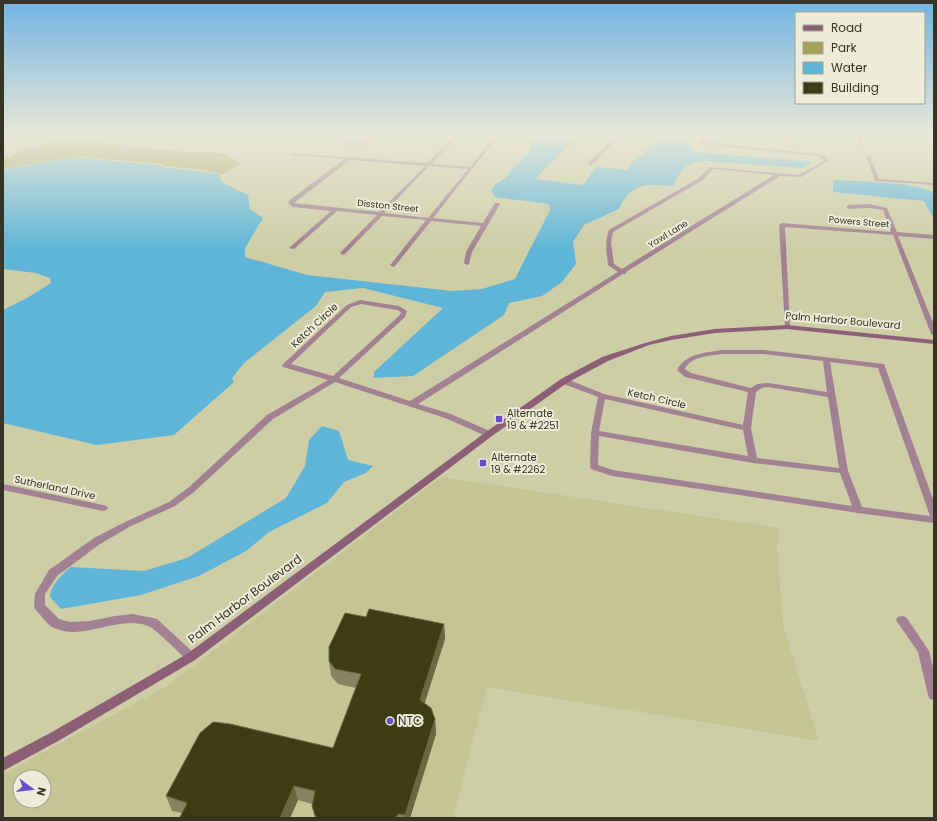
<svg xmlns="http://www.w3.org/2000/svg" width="937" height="821" viewBox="0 0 937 821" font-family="Poppins,sans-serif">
<rect width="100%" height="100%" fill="#cdcda6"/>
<!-- built -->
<path fill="#c4c495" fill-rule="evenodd" d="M441,477L779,528L777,547L783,625L819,741L487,687L453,818H3V774L169,685ZM20,777H44V801H20Z"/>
<!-- green -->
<path fill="#a4a25a" d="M56,142H88L185,152L222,153L241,164L223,174L202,170L164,166L162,164L80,157L49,161L3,169V159L30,148Z"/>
<!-- water -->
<path fill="#5fb5d8" d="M521,134L576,135L573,143L565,149L535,179L583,185L596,167L627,170L632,162L643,155L651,145L661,141L666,140L685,142L689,144L694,152L812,162L802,168L703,161C682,164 683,169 673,186C647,184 631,182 619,209L584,225L573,242L576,264L562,282L542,296L509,303L504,315L413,376L374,378V372L443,308L363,288L325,292L316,306L244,363L232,378L234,382L174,435L97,445L3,423V310L27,298L51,283L50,278L36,273L3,269V170L50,161L79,158L160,165L161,167L219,174L221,182L248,195L250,209L263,218L245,248V257L307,275L452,291L482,289L515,279L550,210L549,204L495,197L491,190L496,184L505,178L531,150L529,138Z
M833,180C856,181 917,182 934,193V219L924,201L833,192Z
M322,426L339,431L348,460L373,466L366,473L344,482L327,503L269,532L246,551L199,576L141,595L61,609L50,597C50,586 63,573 71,567L144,571L187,558L286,498L305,466L309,440Z"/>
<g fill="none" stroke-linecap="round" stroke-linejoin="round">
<!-- street -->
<path fill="#a28292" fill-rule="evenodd" d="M17,134H22L3,142V140Z
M245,134H251L260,137L258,138Z
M348,134H372L375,138C365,146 352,148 341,142L344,136ZM352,135L370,136L371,138C362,142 353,145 344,141Z
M456,134H460L432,164L470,167L496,134H500L433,218L483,223L495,203H499L500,204L472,252L469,264L467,265L464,263L466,252L481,226L431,221L395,266L393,267L390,265L391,264L426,220L382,216L345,254L343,255L340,253L341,252L377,215L337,211L294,249L289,248L331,211L293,207L288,203L291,199L345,159L292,155L290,154V153L427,163ZM350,160L425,166L379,212L294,203ZM429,166L468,169L428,218L384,213Z
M618,134H622L592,165H588V163Z
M701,134H705L703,142L817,154L826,156L828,161L801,177L780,176L626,272V274H623L418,404L451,414L492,432L493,434L492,436H486L445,418L335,382L273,419L194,492L175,506L131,526L100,544L57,576L45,594V605L59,619L70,622L90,621L115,616L132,614L153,618L157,619L195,654L197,657L195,660L191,662L187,660C180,654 155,628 148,626C117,614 83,643 52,627C46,623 40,614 35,609L34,606L35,594L49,570L94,538L125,522L169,502L188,488L267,415L328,380L283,367L282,365L347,305L360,300L399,306L407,311L405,317L339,378L410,401L618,272L608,265C607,253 604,241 609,230L699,178L710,167L798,175L824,161L822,158L817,156L701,144L699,143ZM713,169L774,175L622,269L614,264L611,243L613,232L703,180ZM361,304L397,310L401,312L400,315L333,376L291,364L351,307Z
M784,134H788V140H786Z
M856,134H860L863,146L860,145Z
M866,155L870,156L879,179L934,183V185L875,181Z
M869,204L887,208L897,232L934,235V239L898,236L934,325V336L931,334L893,235L785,227L790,327L789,328H785L779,225L782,223L891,232L883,210L869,208L849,209L846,207L849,205Z
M722,350H764L884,364L934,502V523L858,513L612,476L591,469L590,467L591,433L598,397L561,383L560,381L561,379H567L604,394L743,425L748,392L685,377L677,370C686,353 705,353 722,350ZM722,354H764L823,361L827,392L768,383L757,384L751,388L691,373L685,369C691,356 709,356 722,354ZM830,362L878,368L930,516L862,507L848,471ZM768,387L828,397L839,468L757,458L751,428L756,392L762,388ZM605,399L743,430L748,456L599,431ZM599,436L753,463L840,473L852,506L613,470L598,465Z
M3,484L103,505L106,506L108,508L106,510L103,511L3,490Z
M902,616L906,617L929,651L934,671V700L930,699L928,695L918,652L896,620L898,617Z"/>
<!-- secondary -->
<path fill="#8c5f76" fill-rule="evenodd" d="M787,325L934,340V344L787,329L715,333L671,340L649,345L608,361L567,383L492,436L195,660L60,740L3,771V758L52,732L187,654L486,432L561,379L602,357L645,343L671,336L715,329Z"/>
</g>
<!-- wall -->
<path fill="#86845e" d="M366,617L444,624L445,639L424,703L435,719L436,734L410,818H315L312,806V804L298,800L290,818H180V817L182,813L172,811L166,796L333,748L356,688L338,684L331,676L329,661Z"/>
<!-- shaded-wall -->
<path fill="#696840" d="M444,624L445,639L421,715L420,700Z
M435,719L436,734L410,818H406L405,815Z
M294,786L298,800L290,818H280Z"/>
<!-- building -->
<path fill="#3e3c15" stroke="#696840" d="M369,609L444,624L420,700L431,708L435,719L405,815L398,814L396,818H316L312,806L315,791L294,786L280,818H183L180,817L187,803L166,796L200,733L213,722L230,724L333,748L361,674L335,669L329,661V647L345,613L366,617Z"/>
<!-- sky -->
<linearGradient id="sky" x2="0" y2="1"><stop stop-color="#71b4e2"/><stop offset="0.54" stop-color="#e8e8d7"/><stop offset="1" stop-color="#e8e8d7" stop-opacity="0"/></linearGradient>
<rect width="937" height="249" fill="url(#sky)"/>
<!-- markers -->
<g fill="#654ec7" stroke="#ececd8" stroke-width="1.5">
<rect x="495" y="415" width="8" height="8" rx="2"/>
<rect x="479" y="459" width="8" height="8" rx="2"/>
<circle cx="390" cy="721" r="4"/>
</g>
<g text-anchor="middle" stroke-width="4" stroke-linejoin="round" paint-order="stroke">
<!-- far-street labels -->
<g font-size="9" fill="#353425" stroke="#ececd8">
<text transform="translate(388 206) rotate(6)" y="3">Disston Street</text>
<text transform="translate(859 222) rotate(5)" y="3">Powers Street</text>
<text transform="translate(668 234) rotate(-32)" y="3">Yawl Lane</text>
</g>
<!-- street labels -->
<g font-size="10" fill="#353425" stroke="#ececd8">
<text transform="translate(843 320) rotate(5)" y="4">Palm Harbor Boulevard</text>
<text transform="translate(314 325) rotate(-43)" y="4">Ketch Circle</text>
<text transform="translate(657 398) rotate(13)" y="4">Ketch Circle</text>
<text transform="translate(55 487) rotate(12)" y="4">Sutherland Drive</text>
</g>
<!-- poi labels -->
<g font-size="10" fill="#353425" stroke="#ececd8" text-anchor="start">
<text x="507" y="417">Alternate<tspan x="507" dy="12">19 &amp; #2251</tspan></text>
<text x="491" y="461">Alternate<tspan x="491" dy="12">19 &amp; #2262</tspan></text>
</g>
<!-- near-street labels -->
<g font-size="12" fill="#353425" stroke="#ececd8">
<text transform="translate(245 599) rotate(-37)" y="4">Palm Harbor Boulevard</text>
</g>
<!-- near-poi labels -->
<g font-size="12" fill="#353425" stroke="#ececd8" text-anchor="start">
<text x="398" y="725">NTC</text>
</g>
</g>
<!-- border -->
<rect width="937" height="821" fill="none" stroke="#353425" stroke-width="8"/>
<!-- legend -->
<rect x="795" y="12" width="130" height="92" fill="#ececd8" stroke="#a3a290"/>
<rect x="803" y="25" width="20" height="6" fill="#8c5f76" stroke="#a3a290"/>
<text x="831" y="32" font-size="12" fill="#353425">Road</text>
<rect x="803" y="42" width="20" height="12" fill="#a4a25a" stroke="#a3a290"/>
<text x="831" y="52" font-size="12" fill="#353425">Park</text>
<rect x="803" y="62" width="20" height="12" fill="#5fb5d8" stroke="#a3a290"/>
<text x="831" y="72" font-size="12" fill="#353425">Water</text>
<rect x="803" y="82" width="20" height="12" fill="#3e3c15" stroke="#a3a290"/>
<text x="831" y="92" font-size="12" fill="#353425">Building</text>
<!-- north arrow -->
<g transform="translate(32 789) rotate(105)"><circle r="19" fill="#ececd8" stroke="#a3a290"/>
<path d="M0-3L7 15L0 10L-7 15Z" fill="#654ec7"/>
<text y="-6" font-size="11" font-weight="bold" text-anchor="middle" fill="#353425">N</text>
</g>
</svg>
